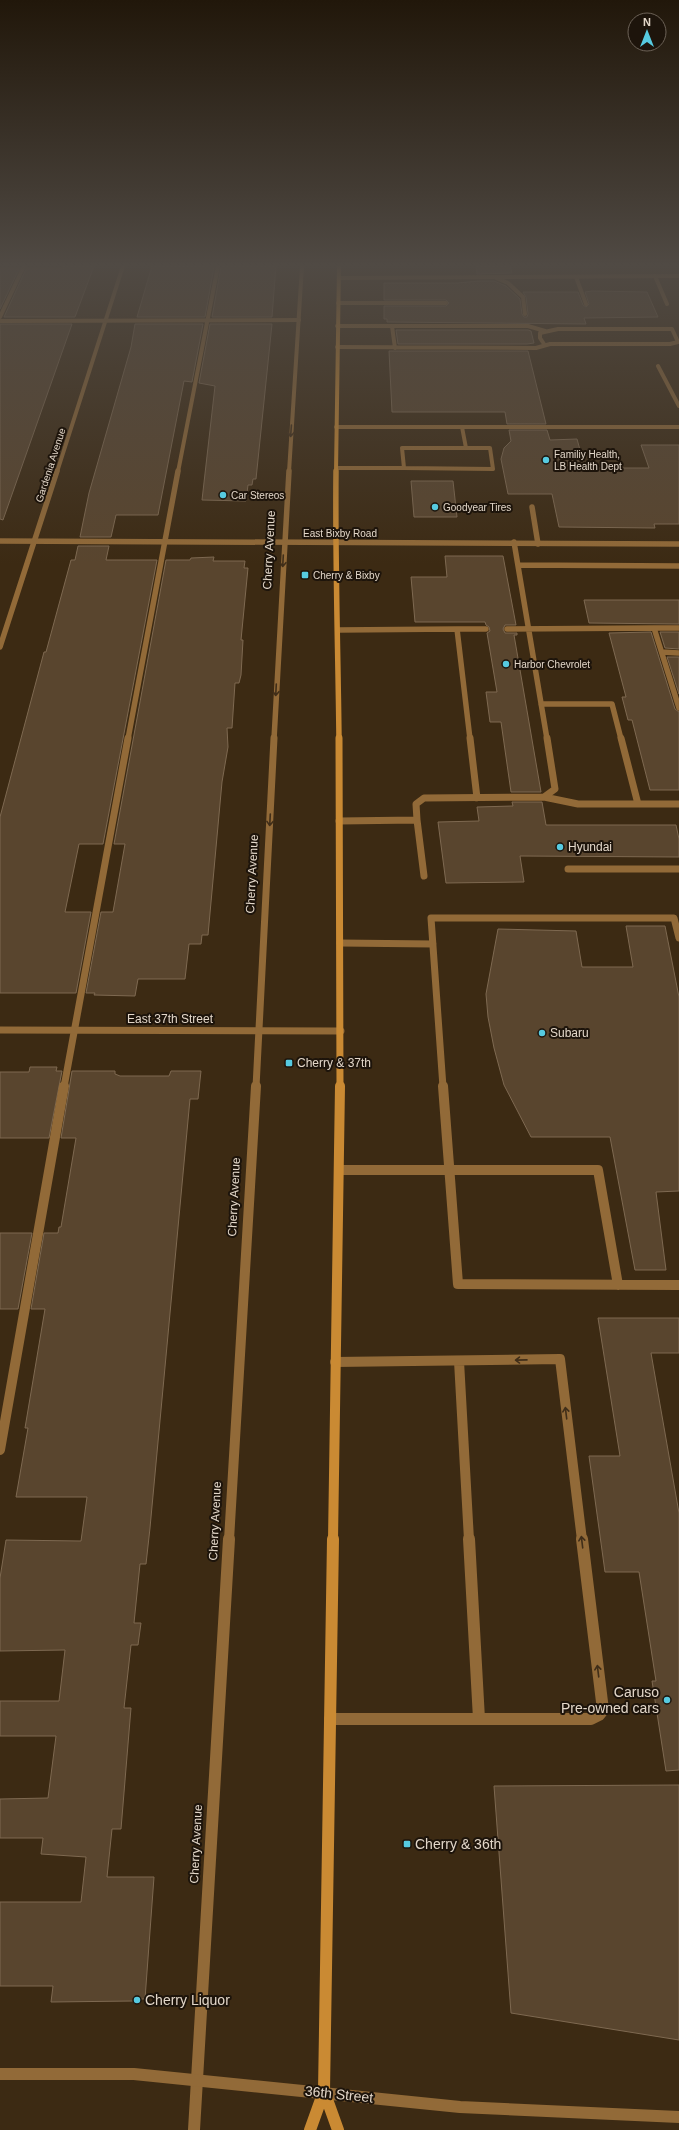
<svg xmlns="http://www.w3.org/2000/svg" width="679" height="2130" viewBox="0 0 679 2130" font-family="Arial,sans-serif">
<rect width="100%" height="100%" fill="#3c2a13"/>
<!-- building -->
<path fill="#59452e" stroke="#7e6951" d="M64,266H94L75,317H4L26,269H63Z
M152,266L214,267L205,317H137Z
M227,266H276L272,317H212L221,267Z
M476,266H510L512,273L477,274Z
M0,269H19L0,309Z
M479,281H494L506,286L520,299L522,314L524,317H527L528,314L526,297L523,292H578L583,305L586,307L589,304L585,292L592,291L647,292L658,317L584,318L586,324L387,322V319H384V306H446L449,303L446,300H384V283H458Z
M0,324H72L3,520L0,519Z
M135,324H203L192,382L184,381L158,515H116L111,537H80L89,493L131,347Z
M210,324H272L256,479H253L252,485H248L246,501L202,500L215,386L199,383Z
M396,330H528L531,331L534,343L527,344H398Z
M389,351H528L546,424H507L505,412H392Z
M509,430H547L550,440L577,439L585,468H649L641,445H679V524H654L655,528L559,527L552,494H508L501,459L504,448L511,441Z
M411,481H453L457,517H414Z
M78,546H109L106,560H157L103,844H79L65,912H91L76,993H0V817L44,652H46L71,560H75Z
M445,556H503L516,625H505L503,629L505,633H517V635H514L541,792H511L501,722H490L486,692H497L487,633L490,631L489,627L486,625L485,622H415L411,577H447Z
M214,557L213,561H245L244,568H248L241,640H243L241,675L239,683H235L232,728H227L228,747L222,782L208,935H202L201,944H189L185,979H138L135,996L94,995L95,993H86L101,912H113L125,844H114L166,560H190L191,558Z
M584,600H679V624L589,623Z
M651,632L675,709L679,712V790H650L632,720H628L622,697H626L609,633Z
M660,632H679V649L665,648Z
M667,657H679V694Z
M512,802H542L546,825H676L679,839V857L520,856L524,882L446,883L438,822L479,821L477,807L513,806Z
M626,926H665L679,997V1191L656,1192L666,1270H635L610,1137H531L504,1085L494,1048L488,1017L486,994L498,929L576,931L582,967H633Z
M30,1067H57L56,1071H62L49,1138H0V1072H29Z
M72,1071H115V1074L120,1076H169L171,1071H201L198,1099H190L150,1528L146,1564H140L134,1623H141L138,1645H131L124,1708H131L121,1829H112L107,1877H154L145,1999H134V2001L51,2002L53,1986H0V1902H81L86,1857L41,1854L43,1838H0V1799L48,1798L56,1736H0V1701H59L65,1650L0,1651V1578L6,1540L81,1541L87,1497H16L28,1428H25L45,1309H31L44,1233H58L59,1227H61L76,1138H61Z
M0,1233H32L18,1309H0Z
M598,1318H679V1353H651L679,1513V1770L666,1771L652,1681H656L639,1572H605L589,1456H620Z
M679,1785V2040L511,2013L494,1786Z"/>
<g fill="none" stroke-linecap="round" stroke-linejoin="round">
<!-- service-far4 -->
<path stroke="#926a38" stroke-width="4" d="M655,276L667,304
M576,277L586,304
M339,278L679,276
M496,278L508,283L523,297L525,314
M338,303H446
M0,317L24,266
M337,326H528L545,331
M392,326L395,348
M337,347L536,348L550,344H670L678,342L672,329H558L540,333V338L544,344
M658,366L679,406
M462,427L466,448
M402,448H490L493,469L404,468Z
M337,468H404
M178,472L218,266
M289,472L302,266"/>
<!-- service-far3 -->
<path stroke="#926a38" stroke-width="5.5" d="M532,507L538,544
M514,542L547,739
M518,565L679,566
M654,628H679
M457,629H486
M507,629L654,628L679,708
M338,630L457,629L470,739
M662,652L679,653
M541,704H612L621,739
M128,739L178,471
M274,739L289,471"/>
<!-- service-far2 -->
<path stroke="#926a38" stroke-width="7" d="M470,738L477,798
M544,797L578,804H638L621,738
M638,804H679
M417,820L424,876
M339,821L417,820L416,804L424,798L544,797L555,789L547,738
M568,869H679
M340,943L433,944
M64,1087L128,738
M256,1087L274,738
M443,1087L431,918H674L679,938"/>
<!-- service-far1 -->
<path stroke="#926a38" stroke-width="10" d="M443,1086L458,1284L679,1285
M339,1170H598L618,1285
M459,1361L469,1540
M335,1362L560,1359L582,1540
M0,1450L64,1086
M229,1540L256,1086"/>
<!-- service -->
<path stroke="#926a38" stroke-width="12" d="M469,1539L479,1719
M330,1719H591L599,1715L603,1710L582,1539
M194,2130L229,1539"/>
<!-- minor-far3 -->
<path stroke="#926a38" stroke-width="4" d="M0,321L299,320
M57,472L123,266"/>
<!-- minor-far2 -->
<path stroke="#926a38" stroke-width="5.5" d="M0,647L57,471"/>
<!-- minor-far1 -->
<path stroke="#926a38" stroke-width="7" d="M0,1030L341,1031"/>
<!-- minor -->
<path stroke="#926a38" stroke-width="12" d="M0,2074H134L460,2107L679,2117"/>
<!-- tertiary-far1 -->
<path stroke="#926a38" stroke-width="4" d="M336,427H679"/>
<!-- tertiary -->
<path stroke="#926a38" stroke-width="5.5" d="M0,541L679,544"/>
<!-- secondary-far4 -->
<path stroke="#ca8a33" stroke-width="4" d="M336,472L339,266"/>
<!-- secondary-far3 -->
<path stroke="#ca8a33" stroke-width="5.5" d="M336,471C335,560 338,649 339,739"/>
<!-- secondary-far2 -->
<path stroke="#ca8a33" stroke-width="7" d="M339,738L340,1087"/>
<!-- secondary-far1 -->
<path stroke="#ca8a33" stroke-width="10" d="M333,1540L340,1086"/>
<!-- secondary -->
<path stroke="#ca8a33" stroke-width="12" d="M324,2091L338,2130
M310,2130L324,2091L333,1539"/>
</g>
<!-- one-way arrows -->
<defs><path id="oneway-shaft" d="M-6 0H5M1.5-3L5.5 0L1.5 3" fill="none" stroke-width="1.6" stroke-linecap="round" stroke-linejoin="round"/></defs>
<g stroke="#402e19">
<use href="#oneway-shaft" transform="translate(291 431) rotate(94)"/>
<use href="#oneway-shaft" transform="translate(283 561) rotate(93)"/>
<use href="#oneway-shaft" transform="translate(276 690) rotate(93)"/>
<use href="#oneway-shaft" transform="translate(270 820) rotate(93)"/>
<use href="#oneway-shaft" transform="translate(521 1360) rotate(179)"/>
<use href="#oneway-shaft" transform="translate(566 1413) rotate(-97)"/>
<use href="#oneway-shaft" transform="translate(582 1542) rotate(-97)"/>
<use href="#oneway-shaft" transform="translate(598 1671) rotate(-97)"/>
</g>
<!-- sky -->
<linearGradient id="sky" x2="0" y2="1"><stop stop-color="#21170a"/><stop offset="0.47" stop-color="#504a44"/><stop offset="1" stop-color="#504a44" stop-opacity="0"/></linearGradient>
<rect width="679" height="564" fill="url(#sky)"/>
<!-- markers -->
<g fill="#56cae0" stroke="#1d140b" stroke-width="1.5">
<circle cx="546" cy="460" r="4"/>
<circle cx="223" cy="495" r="4"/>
<circle cx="435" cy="507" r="4"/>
<rect x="301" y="571" width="8" height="8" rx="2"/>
<circle cx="506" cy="664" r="4"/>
<circle cx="560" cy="847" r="4"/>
<circle cx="542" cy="1033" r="4"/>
<rect x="285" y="1059" width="8" height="8" rx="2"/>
<circle cx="667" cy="1700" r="4"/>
<rect x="403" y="1840" width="8" height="8" rx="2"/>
<circle cx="137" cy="2000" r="4"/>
</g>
<g text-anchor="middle" stroke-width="4" stroke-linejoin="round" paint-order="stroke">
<!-- far-poi labels -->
<g font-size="10" fill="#e3d7c9" stroke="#1d140b" text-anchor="start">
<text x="554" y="458">Familiy Health,<tspan x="554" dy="12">LB Health Dept</tspan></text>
<text x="231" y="499">Car Stereos</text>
<text x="443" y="511">Goodyear Tires</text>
<text x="313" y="579">Cherry &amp; Bixby</text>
<text x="514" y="668">Harbor Chevrolet</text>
</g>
<!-- far-street labels -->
<g font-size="10" fill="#e3d7c9" stroke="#1d140b">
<text transform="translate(50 465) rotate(-72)" y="4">Gardenia Avenue</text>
<text x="340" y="537">East Bixby Road</text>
</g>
<!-- street labels -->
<g font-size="12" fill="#e3d7c9" stroke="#1d140b">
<text transform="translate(269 550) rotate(-87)" y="4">Cherry Avenue</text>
<text transform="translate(252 874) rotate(-87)" y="4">Cherry Avenue</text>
<text x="170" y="1023">East 37th Street</text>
<text transform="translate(234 1197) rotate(-87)" y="4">Cherry Avenue</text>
<text transform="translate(215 1521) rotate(-87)" y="4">Cherry Avenue</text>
<text transform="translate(196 1844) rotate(-87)" y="4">Cherry Avenue</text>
</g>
<!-- poi labels -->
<g font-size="12" fill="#e3d7c9" stroke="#1d140b" text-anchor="start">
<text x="568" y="851">Hyundai</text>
<text x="550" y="1037">Subaru</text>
<text x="297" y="1067">Cherry &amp; 37th</text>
</g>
<!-- near-poi labels -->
<g font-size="14" fill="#e3d7c9" stroke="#1d140b" text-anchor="start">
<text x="659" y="1697" text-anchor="end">Caruso<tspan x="659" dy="16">Pre-owned cars</tspan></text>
<text x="415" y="1849">Cherry &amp; 36th</text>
<text x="145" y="2005">Cherry Liquor</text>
</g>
<!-- near-street labels -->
<g font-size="14" fill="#e3d7c9" stroke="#1d140b">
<text transform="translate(339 2094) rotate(6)" y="5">36th Street</text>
</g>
</g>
<!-- north arrow -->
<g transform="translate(647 32)"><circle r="19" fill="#1d140b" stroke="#6c6257"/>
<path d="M0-3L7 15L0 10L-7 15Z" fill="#56cae0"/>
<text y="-6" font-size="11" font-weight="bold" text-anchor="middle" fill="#e3d7c9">N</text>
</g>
</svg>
